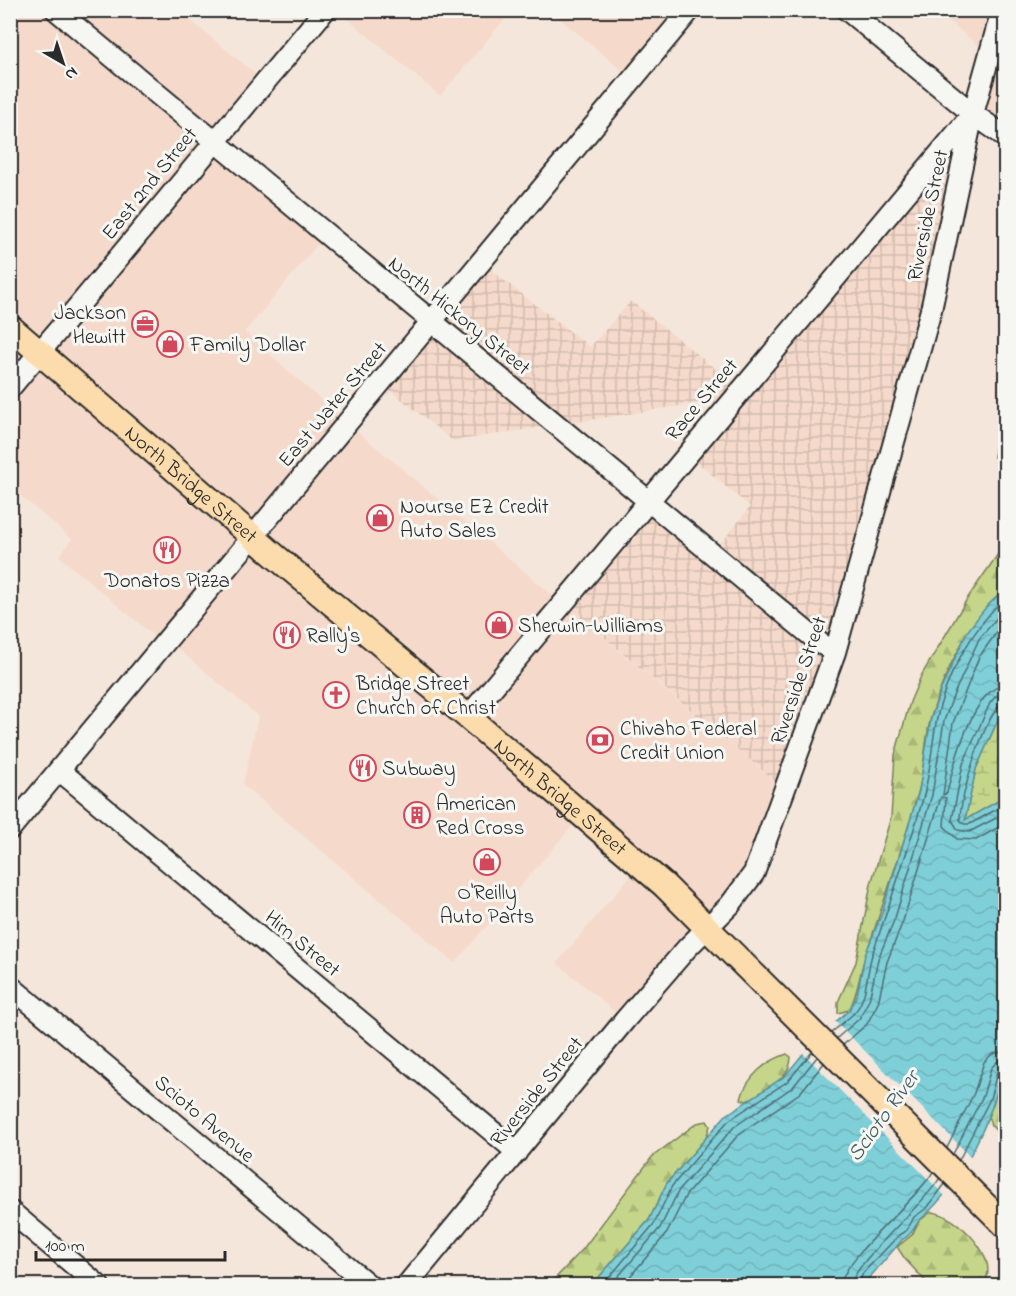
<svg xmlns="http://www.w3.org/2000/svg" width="1016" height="1296" viewBox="0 0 1016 1296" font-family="'Indie Flower',sans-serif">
<defs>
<pattern id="industrial-grid" width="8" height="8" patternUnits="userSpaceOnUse" patternTransform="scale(1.5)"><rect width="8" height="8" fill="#f5dacb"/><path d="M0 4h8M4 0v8" fill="none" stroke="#d2bbae"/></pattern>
<pattern id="forest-firs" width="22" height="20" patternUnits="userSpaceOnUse" patternTransform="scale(1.5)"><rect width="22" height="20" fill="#c5d68a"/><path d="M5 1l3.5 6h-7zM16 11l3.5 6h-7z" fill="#a9b877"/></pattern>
<pattern id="wetland-marsh" width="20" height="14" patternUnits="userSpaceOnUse" patternTransform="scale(1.5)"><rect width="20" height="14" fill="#c5d68a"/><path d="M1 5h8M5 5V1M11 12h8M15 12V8" fill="none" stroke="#a9b877"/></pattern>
<pattern id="park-dots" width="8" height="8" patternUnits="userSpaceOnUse" patternTransform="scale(1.5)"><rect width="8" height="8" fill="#c5d68a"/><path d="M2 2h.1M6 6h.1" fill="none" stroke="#a9b877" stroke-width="1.8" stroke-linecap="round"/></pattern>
<pattern id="water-waves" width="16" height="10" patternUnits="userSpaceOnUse" patternTransform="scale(1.5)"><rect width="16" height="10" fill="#7fcfd9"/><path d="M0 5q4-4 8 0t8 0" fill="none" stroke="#6eb2ba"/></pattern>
</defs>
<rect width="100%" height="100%" fill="#f5e6db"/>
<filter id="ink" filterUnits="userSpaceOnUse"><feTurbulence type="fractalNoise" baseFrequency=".0167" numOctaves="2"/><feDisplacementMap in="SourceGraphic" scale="12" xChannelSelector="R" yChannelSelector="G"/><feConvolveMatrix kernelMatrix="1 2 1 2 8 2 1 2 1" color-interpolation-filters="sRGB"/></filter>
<g filter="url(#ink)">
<!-- built -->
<path fill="#f5dacb" d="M11,11H179L262,79L209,142L323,238L245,332L333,411L789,793L758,878L629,1024L557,963L631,875L573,825L455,963L243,785L258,716L179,650L156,638L59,556L72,539L11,488Z
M338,11H512L440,96Z
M551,11H695L636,82Z
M937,11H1005V126L978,111L992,57Z"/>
<!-- industrial -->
<path fill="url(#industrial-grid)" d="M975,123L789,793L567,606L657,496L718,547L750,507L690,456L726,412L712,401L453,441L385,386L486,266L590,347L631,301L744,392Z"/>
<!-- forest -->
<path fill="url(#forest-firs)" stroke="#78805a" stroke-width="1.5" d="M1005,544V589C969,623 945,669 931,717C924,742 925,769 918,793C903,848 884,901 866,954C859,973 859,992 849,1010L838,1013V1002L856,962L871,884L891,817L895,755L910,702L921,676L967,599Z
M787,1054L791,1057C791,1078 768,1088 752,1098L746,1101L741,1099C747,1076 766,1061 787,1054Z
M1005,1079V1140L991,1125L988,1116L1000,1085Z
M707,1121L710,1126L706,1138L667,1183L649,1220L600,1276L595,1285L548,1286L583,1249L652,1157L697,1123Z
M931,1212C955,1213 1005,1261 982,1285H929L905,1259L897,1247L912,1235L919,1221Z"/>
<!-- wetland -->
<path fill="url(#wetland-marsh)" stroke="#78805a" stroke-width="1.5" d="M1005,704V797L965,820L976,769Z"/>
<!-- park -->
<path fill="url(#park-dots)" stroke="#78805a" stroke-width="1.5" d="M1005,389V457H994Z"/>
<!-- water -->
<path fill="url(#water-waves)" stroke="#5d8d93" stroke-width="1.5" d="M1005,589V704L976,769L965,820L1005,797V1063C992,1119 964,1181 921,1219C913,1226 914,1234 903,1239L863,1285L595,1286L600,1276L649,1220L667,1183L725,1116L785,1076L812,1043L849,1010L857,995L865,955L882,913L919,791L931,718L941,689L967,632L986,607Z"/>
<!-- pier -->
<path fill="#f5e6db" d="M833,1019L971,1157L947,1198L801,1051Z"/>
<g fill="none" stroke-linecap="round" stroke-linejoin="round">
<!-- shore -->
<path stroke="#4d6d71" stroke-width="1.5" d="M1006,619L979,657L953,723L943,795L947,793C953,767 973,686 1006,685
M1006,694L996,696L990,703L963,764L952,820L958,830L969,832L1006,813
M1006,702C987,704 959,800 960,820L964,824H970L1006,804
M831,1033C838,1027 845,1021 852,1015C868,1001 866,973 872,955C890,902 909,849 924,795C930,772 932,746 936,723C944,678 973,627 1006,597
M837,1038L859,1019L869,1000L878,959L895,918L932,795L944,721L954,694L979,639L1006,607
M843,1045L867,1024L878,1003L887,962L903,921L941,797L946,798L944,826L957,839L976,840L1006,823
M947,1148L974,1093L984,1062L992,1054L1006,1051
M953,1154L983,1096L991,1068L997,1062L1006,1060
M959,1160L990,1099L997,1072L1006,1068
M602,1286L654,1224L672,1186L728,1121L788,1081L812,1052
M610,1286L660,1228L679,1190L734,1127L793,1087L817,1057
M622,1286L667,1233L686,1195L740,1133L800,1093L824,1063
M841,1286C842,1258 916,1201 933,1172
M851,1286C852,1264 925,1204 939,1179
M858,1286L863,1273L899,1235L907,1230L914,1217L927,1208L945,1184"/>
<defs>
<path id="minor" d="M56,10L820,643L835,652
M847,10L973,114L1006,137
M10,388L325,10
M468,717L971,116
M59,770L517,1152
M10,829L690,10
M10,986L370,1286
M10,1211L99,1286
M406,1286L625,1020L687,948L730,905L754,873L835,652L931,310L973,114L1002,10"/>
<g id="major">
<path id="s1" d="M10,327L275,556L468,717L664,885L1006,1226"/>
</g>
</defs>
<!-- minor casing -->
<use href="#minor" stroke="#2b2b2b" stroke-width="24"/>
<!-- major casing -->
<use href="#major" stroke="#2b2b2b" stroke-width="28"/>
<!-- minor -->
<use href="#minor" stroke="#f6f6f2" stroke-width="20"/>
<!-- major -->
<use href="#major" stroke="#fcdcac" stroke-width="24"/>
</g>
</g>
<!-- icons -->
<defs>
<symbol id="office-ring" viewBox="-11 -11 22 22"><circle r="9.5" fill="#f6f6f2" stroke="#d1495b" stroke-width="1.5"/><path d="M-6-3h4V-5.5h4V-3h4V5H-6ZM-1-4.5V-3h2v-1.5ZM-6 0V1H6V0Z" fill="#d1495b"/></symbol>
<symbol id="shop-ring" viewBox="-11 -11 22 22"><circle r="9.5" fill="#f6f6f2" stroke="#d1495b" stroke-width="1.5"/><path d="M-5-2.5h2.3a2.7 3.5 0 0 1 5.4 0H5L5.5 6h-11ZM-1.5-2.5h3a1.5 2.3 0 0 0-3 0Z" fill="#d1495b"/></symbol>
<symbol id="restaurant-ring" viewBox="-11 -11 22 22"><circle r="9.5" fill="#f6f6f2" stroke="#d1495b" stroke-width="1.5"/><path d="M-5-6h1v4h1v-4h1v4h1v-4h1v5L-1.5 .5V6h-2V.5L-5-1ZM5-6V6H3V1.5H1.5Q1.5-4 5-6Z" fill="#d1495b"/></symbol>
<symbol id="church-ring" viewBox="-11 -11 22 22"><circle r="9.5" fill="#f6f6f2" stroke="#d1495b" stroke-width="1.5"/><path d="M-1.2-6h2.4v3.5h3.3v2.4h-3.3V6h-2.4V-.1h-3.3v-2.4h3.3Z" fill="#d1495b"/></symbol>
<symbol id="bank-ring" viewBox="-11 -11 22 22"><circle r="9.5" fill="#f6f6f2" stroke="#d1495b" stroke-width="1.5"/><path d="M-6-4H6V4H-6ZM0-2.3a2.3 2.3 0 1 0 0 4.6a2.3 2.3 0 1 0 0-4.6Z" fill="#d1495b"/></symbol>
<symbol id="building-ring" viewBox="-11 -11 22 22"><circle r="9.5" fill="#f6f6f2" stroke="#d1495b" stroke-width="1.5"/><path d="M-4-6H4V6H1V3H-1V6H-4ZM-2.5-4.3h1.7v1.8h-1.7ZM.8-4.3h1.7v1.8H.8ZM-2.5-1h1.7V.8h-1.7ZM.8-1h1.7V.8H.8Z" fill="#d1495b"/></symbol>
</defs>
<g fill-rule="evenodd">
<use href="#office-ring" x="130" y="309" width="30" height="30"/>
<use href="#shop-ring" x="155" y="329" width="30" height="30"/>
<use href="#shop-ring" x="365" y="503" width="30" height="30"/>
<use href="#restaurant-ring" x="152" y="535" width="30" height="30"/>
<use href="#shop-ring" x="484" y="610" width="30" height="30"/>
<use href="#restaurant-ring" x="272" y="620" width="30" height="30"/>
<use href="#church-ring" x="321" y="680" width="30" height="30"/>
<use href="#bank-ring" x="585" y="725" width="30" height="30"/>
<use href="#restaurant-ring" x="348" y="753" width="30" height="30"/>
<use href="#building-ring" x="402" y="800" width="30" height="30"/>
<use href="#shop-ring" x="472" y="847" width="30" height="30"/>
</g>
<g text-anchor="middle" stroke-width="6" stroke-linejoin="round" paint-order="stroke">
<!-- street labels -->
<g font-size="21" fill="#2b2b2b" stroke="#f6f6f2">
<text transform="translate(149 183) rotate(-51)" y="7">East 2nd Street</text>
<text transform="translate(927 215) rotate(-78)" y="7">Riverside Street</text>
<text transform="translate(460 315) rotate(39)" y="7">North Hickory Street</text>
<text transform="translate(701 399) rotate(-50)" y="7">Race Street</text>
<text transform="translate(332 404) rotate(-50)" y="7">East Water Street</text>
<text dy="7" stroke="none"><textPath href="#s1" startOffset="240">North Bridge Street</textPath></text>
<text transform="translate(798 680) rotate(-71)" y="7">Riverside Street</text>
<text dy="7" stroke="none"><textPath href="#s1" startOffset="724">North Bridge Street</textPath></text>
<text transform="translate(303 943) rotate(40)" y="7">Hirn Street</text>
<text transform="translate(536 1091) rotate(-51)" y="7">Riverside Street</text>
<text transform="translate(205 1118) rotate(40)" y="7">Scioto Avenue</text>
</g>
<!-- poi labels -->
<g font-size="21" fill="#2b2b2b" stroke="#f6f6f2" text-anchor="start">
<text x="126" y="319" text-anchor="end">Jackson<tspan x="126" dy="24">Hewitt</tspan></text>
<text x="190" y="351">Family Dollar</text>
<text x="400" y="513">Nourse EZ Credit<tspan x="400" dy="24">Auto Sales</tspan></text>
<text x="167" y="587" text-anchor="middle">Donatos Pizza</text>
<text x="518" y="632">Sherwin-Williams</text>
<text x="306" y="642">Rally's</text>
<text x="356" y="690">Bridge Street<tspan x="356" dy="24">Church of Christ</tspan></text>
<text x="620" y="735">Chivaho Federal<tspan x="620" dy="24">Credit Union</tspan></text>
<text x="382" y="775">Subway</text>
<text x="436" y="810">American<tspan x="436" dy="24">Red Cross</tspan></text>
<text x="487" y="899" text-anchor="middle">O'Reilly<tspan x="487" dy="24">Auto Parts</tspan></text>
</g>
<!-- water labels -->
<g font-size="22" font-style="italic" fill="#445c5f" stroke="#f6f6f2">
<text transform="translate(882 1115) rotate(-54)" y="8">Scioto River</text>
</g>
</g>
<!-- margin -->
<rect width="1016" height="1296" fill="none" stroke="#f6f6f2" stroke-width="36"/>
<rect x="18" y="18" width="980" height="1260" fill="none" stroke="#2b2b2b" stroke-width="2" filter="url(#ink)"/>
<!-- north arrow -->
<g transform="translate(63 63) rotate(141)" stroke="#f6f6f2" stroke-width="4.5" paint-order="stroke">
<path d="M0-4.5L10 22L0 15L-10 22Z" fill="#2b2b2b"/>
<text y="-9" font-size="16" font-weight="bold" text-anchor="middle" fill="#2b2b2b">N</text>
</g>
<!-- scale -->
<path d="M36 1251v9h189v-9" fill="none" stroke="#2b2b2b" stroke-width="3"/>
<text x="45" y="1251" font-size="18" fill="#2b2b2b" stroke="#f6f6f2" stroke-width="4.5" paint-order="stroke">100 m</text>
</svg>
